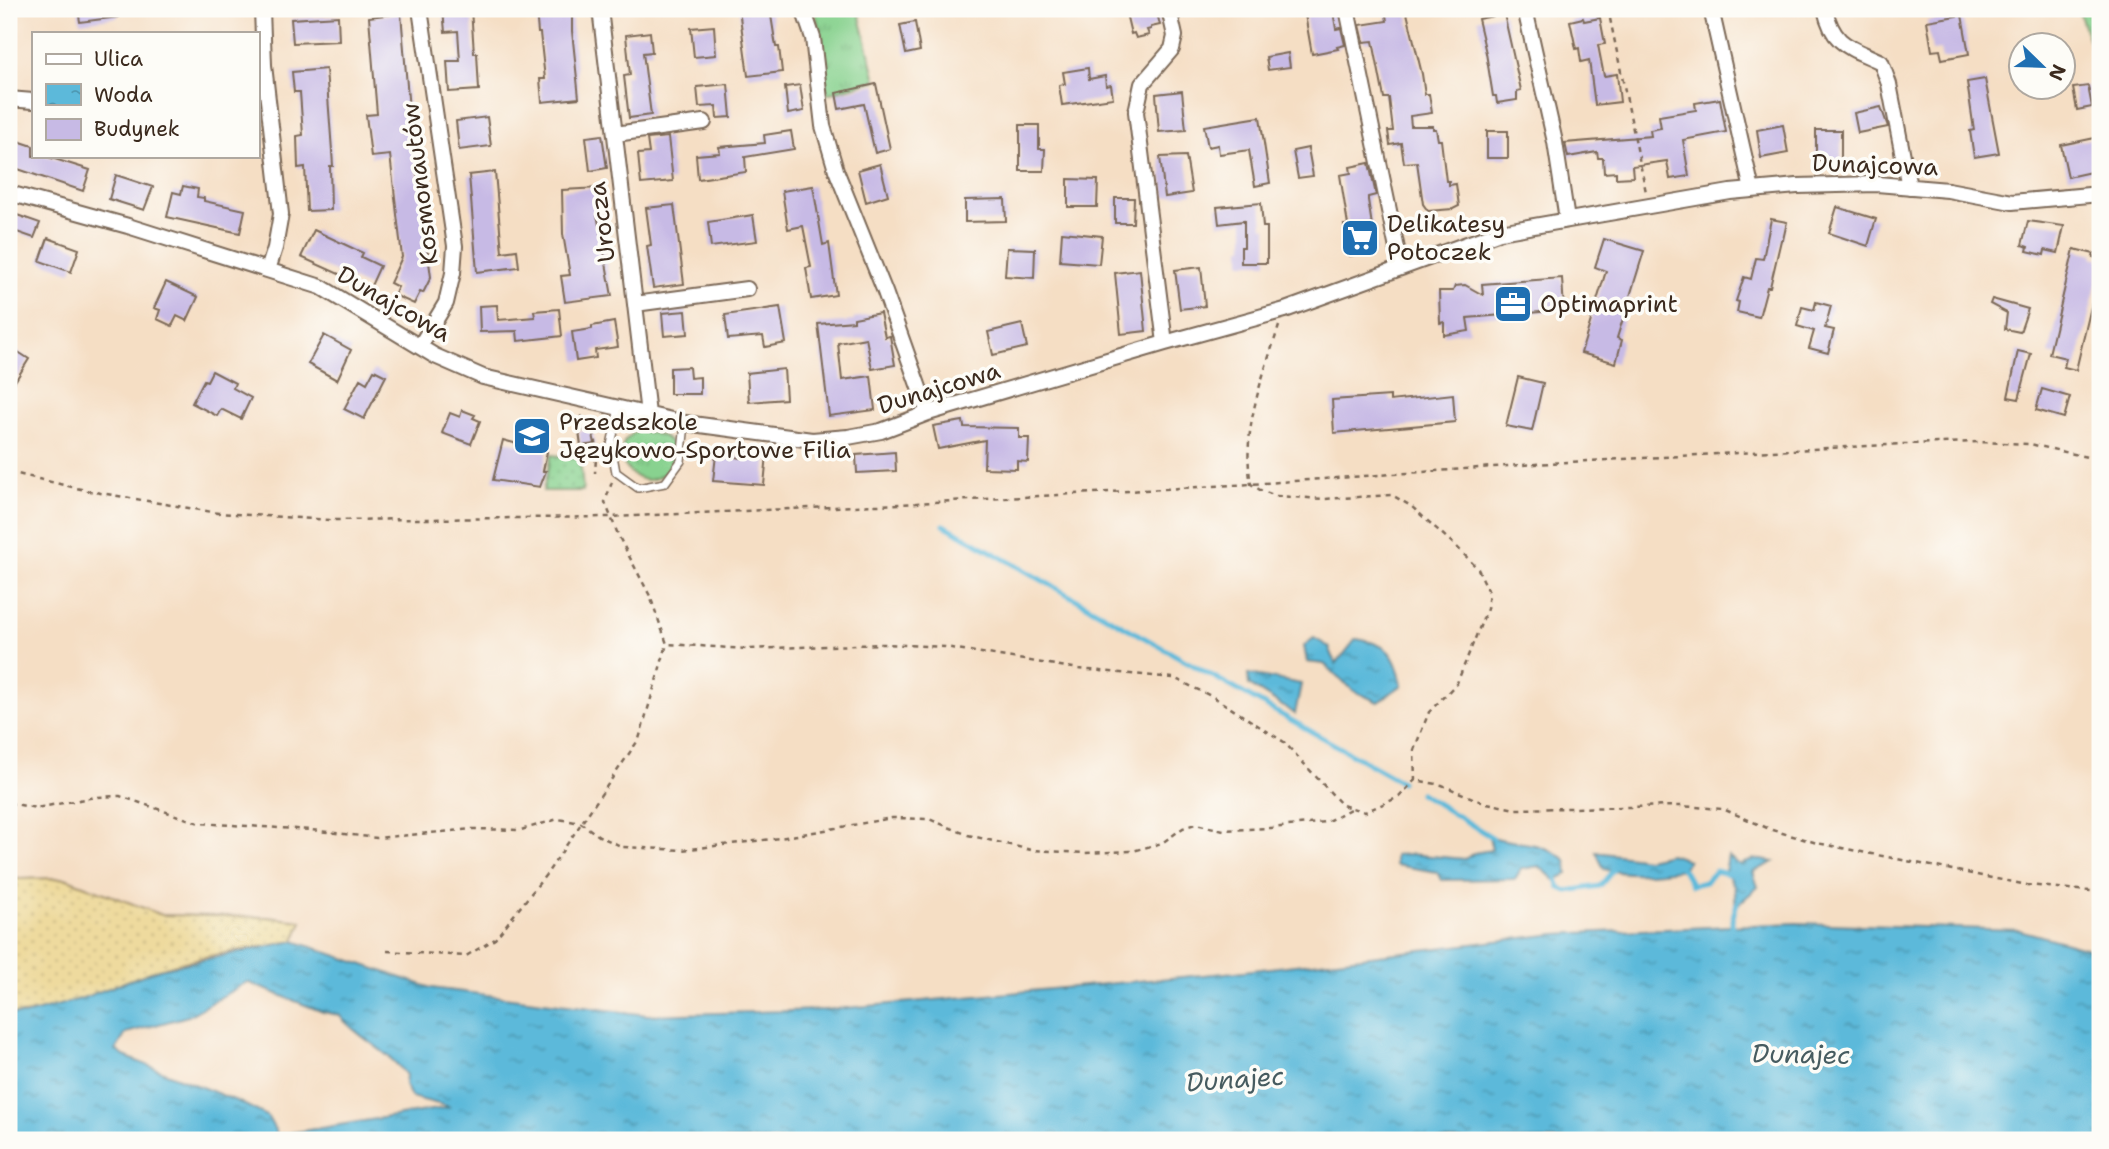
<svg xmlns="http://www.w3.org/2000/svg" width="2109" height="1149" viewBox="0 0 2109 1149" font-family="'Shantell Sans',sans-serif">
<defs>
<pattern id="grass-tufts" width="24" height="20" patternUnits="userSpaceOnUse" patternTransform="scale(1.75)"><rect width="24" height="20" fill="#88d28f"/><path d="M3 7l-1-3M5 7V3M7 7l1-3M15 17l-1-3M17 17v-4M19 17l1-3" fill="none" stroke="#76b47b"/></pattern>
<pattern id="sand-dots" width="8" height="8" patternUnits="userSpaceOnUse" patternTransform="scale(1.75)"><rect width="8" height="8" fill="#eeda9e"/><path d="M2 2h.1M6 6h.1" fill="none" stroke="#cdbb88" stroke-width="1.8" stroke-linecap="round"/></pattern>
<pattern id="park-dots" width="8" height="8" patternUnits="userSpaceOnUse" patternTransform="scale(1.75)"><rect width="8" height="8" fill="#88d28f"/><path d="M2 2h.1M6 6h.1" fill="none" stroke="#76b47b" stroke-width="1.8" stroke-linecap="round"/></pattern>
<pattern id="water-ripples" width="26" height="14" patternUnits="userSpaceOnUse" patternTransform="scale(1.75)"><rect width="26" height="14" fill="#5cb9da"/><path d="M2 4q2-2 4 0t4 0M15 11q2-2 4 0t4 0" fill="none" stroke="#4d97b0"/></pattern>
</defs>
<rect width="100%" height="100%" fill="#fdfcf7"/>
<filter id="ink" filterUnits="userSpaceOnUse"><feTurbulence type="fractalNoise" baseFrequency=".0143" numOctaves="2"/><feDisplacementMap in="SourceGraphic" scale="14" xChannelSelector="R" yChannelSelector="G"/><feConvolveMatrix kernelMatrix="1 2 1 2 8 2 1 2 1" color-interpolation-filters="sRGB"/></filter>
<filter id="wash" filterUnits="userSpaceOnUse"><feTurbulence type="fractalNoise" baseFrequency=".00686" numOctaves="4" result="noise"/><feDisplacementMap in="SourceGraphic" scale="28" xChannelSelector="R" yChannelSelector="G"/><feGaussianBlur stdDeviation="1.57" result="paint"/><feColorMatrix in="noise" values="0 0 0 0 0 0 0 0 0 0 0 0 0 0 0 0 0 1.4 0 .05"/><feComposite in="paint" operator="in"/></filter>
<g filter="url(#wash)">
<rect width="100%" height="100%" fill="#f5dec4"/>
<!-- grass -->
<path fill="url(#grass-tufts)" stroke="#627e56" stroke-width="2" d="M814,9H858L876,80L827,94L820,31Z
M2078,9H2100V72Z
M638,431C653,433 675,434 673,455C672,462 668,470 663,474C634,497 601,446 638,431Z"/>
<!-- sand -->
<path fill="url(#sand-dots)" stroke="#94825e" stroke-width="2" d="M65,878L162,915L267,917L302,921L294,941C249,950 200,955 157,970C114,984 53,1017 9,1014V879Z"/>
<!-- park -->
<path fill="url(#park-dots)" stroke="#627e56" stroke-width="2" d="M551,455L580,458L583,491H543Z"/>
<!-- water -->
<path fill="url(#water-ripples)" stroke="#4c727c" stroke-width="2" fill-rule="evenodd" d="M1314,638L1329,647L1336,664L1356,639C1390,644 1395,654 1402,685L1378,702L1354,691L1324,664L1307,662L1304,646Z
M1248,674L1301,684L1295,714L1249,685Z
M1489,836C1519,846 1539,839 1566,860L1568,874L1555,880L1539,866L1521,869L1515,879L1441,880L1437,872L1395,865V855L1408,854L1465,859L1474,853L1492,850Z
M1596,852L1647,859L1670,854L1688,860L1683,869C1659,873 1628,876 1604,869Z
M1728,856L1740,865L1754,859L1774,862L1753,872L1758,887L1735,907C1736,891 1736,884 1725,872Z
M1796,923L2019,930L2100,952V1140H9V1014L25,1015L80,999L159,969L294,941L431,988L647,1015L825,1010L1236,972L1556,934ZM247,982L323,1012L339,1015C360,1040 387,1049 406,1075L405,1084L411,1097L450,1107L278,1135L267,1116L239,1102L124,1056L116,1050L126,1033L188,1016Z"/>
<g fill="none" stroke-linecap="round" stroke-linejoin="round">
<!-- stream -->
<path stroke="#5cb9da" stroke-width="5" d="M944,525L1401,782
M1420,793L1493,838
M1677,866L1683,869L1692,885L1705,882L1715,871L1729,874
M1555,873L1560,888L1567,891L1600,886L1615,868
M1732,931V919L1737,903"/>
</g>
<g id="blocks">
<!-- building -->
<path fill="#c7bae5" d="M78,9H118V17L80,22Z
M443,9H471L474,53H477L479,90L449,92L447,61H460L458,31L445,32Z
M536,9H572V31L579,98L542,102L540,79H545L540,33H538Z
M739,9H770L776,47H779L782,72L748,76Z
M1125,9H1156L1160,25L1151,27V29L1147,30L1149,35L1136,38L1134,33L1131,34Z
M1304,9H1330L1331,12L1333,11L1336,29L1341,28L1345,45L1337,47L1338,49L1312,54Z
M1385,9H1406L1422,74L1425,94H1429L1432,113L1410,116L1411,126H1433V129H1436L1438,140H1441L1446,181H1449V185L1456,184L1459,206L1453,209L1428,211L1423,204L1417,162L1404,163L1401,143L1390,145L1388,131H1393L1389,98H1384L1373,41L1364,42L1360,25L1387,21Z
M401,13L409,110L431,277L423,293L420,292L414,304L394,295L398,287L390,283L402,257L390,155L371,157L366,115L377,114L369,17Z
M1504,14L1521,90L1517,91V100L1497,103L1496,96H1493L1486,53L1478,19Z
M1962,15L1969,54L1942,59L1940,50L1932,51L1927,21Z
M338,16L339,41L293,43L291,19Z
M1583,18L1584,21L1600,18L1605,44L1598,45L1604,76L1617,74L1620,102L1595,105L1589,60L1581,62L1579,48L1576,49L1570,21Z
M915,22L920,51L906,54L900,25Z
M714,26L716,55L694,57L691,28Z
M650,32L652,52L643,53L651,115L629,118L624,76L630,75L626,35Z
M1288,53L1290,67L1268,70L1266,57Z
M1088,68L1089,79L1105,76L1106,86L1111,85L1113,98L1062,105L1059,85L1065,84L1063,72Z
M326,69L332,151L333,166H330L331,210L307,211L305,167L298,168L297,136L303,135L300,92H294L292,72Z
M1985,79L1999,153L1974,157L1970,131L1974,130L1967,82Z
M728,84L731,117L717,118L716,106L699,107L697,87Z
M876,84L890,149L875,153L864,104L839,109L836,93Z
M800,85L804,111L788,114L785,87Z
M2088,86L2092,107L2077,110L2073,88Z
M1182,91L1186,130L1159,132L1156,94Z
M1720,99L1726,132L1683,140L1689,176L1670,179L1667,161L1632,166L1633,177L1616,178V172L1604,173L1603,158H1598L1597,152L1568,157L1565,143L1651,136L1650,130L1661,128L1659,116L1696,110L1695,103Z
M1881,107L1888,127L1858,133L1854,113Z
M487,117L491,146L459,150L456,121Z
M1260,117L1270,183L1255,186L1249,150L1219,154L1218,145L1208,147L1204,126Z
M1020,125H1039V149H1045L1044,171H1020Z
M1783,125L1788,153L1761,158L1757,130Z
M1816,130H1841V160H1816Z
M791,131L794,149L745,157L746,172L698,179L696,155L720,153L719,147L765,143L764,135Z
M1487,131H1508V158H1487Z
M602,135L607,168L590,171L586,137Z
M668,137L673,181L641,184L638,154L649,153L647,139Z
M9,138L33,146V156H45L90,170L83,191L9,166Z
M2095,138L2100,170L2068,177L2061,145Z
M1308,148L1313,176L1298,178L1293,151Z
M1186,156L1192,193L1165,197L1160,157Z
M1369,163L1376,195L1368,197V200L1376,251L1349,256L1344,225H1348L1340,175L1351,173L1350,167Z
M880,164L888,195L866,202L858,170Z
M495,172L502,252L517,250L519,267L477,272L469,175Z
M116,175L153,187L144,210L109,199Z
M1068,179L1098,180L1097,207H1068Z
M183,186L198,189L197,197L204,198V201L245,210L240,233L167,217L173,192L181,194Z
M813,186L823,245L829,243L836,295L811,299L806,268L811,267L803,226L788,229L782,191Z
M600,188L602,214H597L612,296L565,302L561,276L570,275L563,234L562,190Z
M1115,198H1134L1133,223H1115Z
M1005,199L1006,221L965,222V200Z
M1261,203L1263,227H1267V263H1241V247H1244V221L1219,224L1217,207Z
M674,205L684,284L653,288L647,246L651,245L646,208Z
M1837,207L1876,219L1868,246L1829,233Z
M17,215L40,223L34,238L11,230Z
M753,215L757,241L711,247L708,222Z
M1771,219L1787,222L1783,240H1781L1770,287H1767L1759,317L1737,312L1739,302L1736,301L1744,277L1751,279L1756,258L1763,259Z
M2028,221L2064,226L2058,253L2045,250L2044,255L2027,251L2028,247L2022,245Z
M314,230L363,253L361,257L380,266L370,288L301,257Z
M1062,232L1102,236L1099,264L1060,261Z
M48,238L79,249L71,272L40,261Z
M1604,239L1644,251L1617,338L1622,340L1616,363L1581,353L1606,271L1595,267Z
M1007,248L1035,249L1034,278L1005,276Z
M2074,249L2094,254L2093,257L2100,259V269L2076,370L2064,367L2066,358L2049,354Z
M1201,267L1205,306L1180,309L1175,270Z
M1140,270L1146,331L1121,334L1115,273Z
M1562,278L1564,310L1467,318L1469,331L1444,335V322L1440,323L1439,291H1453L1455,286L1465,285L1483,295L1482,284Z
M166,282L198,297L187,321L177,316L172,326L157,319L160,310L154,308Z
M1992,299L2028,309L2020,332L2005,329L2007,313L1990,304Z
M1816,302L1831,306L1825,328L1834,330L1828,353L1809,348L1814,331L1797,326L1802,307L1814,310Z
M497,305L498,320L535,317L534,311L559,309L562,336L518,341L517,331L480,332L479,306Z
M780,307L786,343L765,347L763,336L728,339L725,315Z
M686,311L688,334L664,336L662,313Z
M880,313L885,337L890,336L895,365L872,369L866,338L838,343L842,380L871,376L875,410L829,416L818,324L854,321V318Z
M614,322L618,347L595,350L596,358L576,361L572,332L592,329V326Z
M1022,324L1027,347L993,355L988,332Z
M324,335L351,350L337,380L308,364Z
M9,346L29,359L9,391Z
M2018,351L2031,354L2019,399L2008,397Z
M689,367L690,378L700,377V394H670V368Z
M784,369L786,399L749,402L747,373Z
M374,370L386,376L364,419L344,409L360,379L367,383Z
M212,371L235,383L233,388L251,398L241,419L221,409L217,416L192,403L204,380L207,381Z
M1518,377L1543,383L1532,431L1506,426Z
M2042,389L2070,397L2064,418L2036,410Z
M1453,394L1455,422L1334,433L1332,400L1390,396V401Z
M462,410L475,415L473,418L480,421L471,444L442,433L450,413L460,417Z
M963,421L964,427L1019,428V438H1029L1028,462L1017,461V469L984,468L985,440L938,449L933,426Z
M592,429L595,444L581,446L579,431Z
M503,440L547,452L543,471H546L540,487L493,480Z
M743,451L767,454L764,485L713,481L716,455L742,458Z
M895,452L896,471L857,473L856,455Z"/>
</g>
</g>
<g filter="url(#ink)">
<use href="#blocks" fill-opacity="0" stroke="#7c6958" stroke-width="2"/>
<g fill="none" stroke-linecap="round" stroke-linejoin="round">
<defs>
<path id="lane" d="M619,408L611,445L616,472L638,488L665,483L681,461L685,424"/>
<path id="street" d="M262,9L264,65L281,214L275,248L268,270
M600,9L648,414
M803,9L813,38L823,126L836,170L885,292L928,413
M1347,9L1401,268
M1525,9L1555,142L1567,220
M1711,9L1752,190
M1825,9C1833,46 1850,47 1881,62L1889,84L1909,187
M9,99L33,101
M615,134L704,122
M9,193L128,226L321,287L435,356L483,377L685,423L812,440L848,437L881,431L928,413L1165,343L1285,310L1500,232L1730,192L1797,186L1877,184L1948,190L2012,202L2100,194
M635,304L747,289
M1165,343L1136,112L1142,84L1172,49L1175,36L1169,9
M420,346L446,303L453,273L455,246L420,9"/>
</defs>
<!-- lane casing -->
<use href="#lane" stroke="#7c6958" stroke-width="10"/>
<!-- street casing -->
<use href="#street" stroke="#7c6958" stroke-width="18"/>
<!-- path -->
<path stroke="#7c6958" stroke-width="2.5" stroke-dasharray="5 5" stroke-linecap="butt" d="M1608,9L1646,192
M1279,326C1263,376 1241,430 1251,484L1260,490L1276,496L1324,499L1392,495L1411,506L1458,548L1478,569L1489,592L1487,609L1457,683L1429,712L1414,750L1415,780L1442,785L1482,802L1515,809L1681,806L1723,809L1772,830L1817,843L2027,885L2100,892
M581,416C601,427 596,453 595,473
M9,472L89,491L218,513L330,520L611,517L899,504L1251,484L1550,463L1904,444L1978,442L2030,444L2100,460
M612,482L605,502L619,537L650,596L667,644L747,649L883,644L945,647L1079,669L1174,678L1215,698L1284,742L1342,805L1365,812L1399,797L1415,780
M9,803L36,808L95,797L120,796L199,823L311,830L377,838L473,829L521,830L558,819L581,823L599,836L623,847L682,850L780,838L892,818L929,819L968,835L1031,850L1085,853L1133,851L1162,843L1183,828L1195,824L1224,830L1271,828L1326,822L1352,808
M387,951L466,956L495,939L548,872L639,739L667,644"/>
<!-- lane -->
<use href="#lane" stroke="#fff" stroke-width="7"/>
<!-- street -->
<use href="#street" stroke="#fff" stroke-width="14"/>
</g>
</g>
<!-- icons -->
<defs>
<symbol id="supermarket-square" viewBox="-11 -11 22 22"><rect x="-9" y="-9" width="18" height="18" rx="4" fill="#1f6fb2" stroke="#fdfcf7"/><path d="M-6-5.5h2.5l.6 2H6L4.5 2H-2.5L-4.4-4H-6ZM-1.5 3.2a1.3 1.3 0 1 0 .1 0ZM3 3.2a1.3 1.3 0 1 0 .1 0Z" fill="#fff"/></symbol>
<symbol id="office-square" viewBox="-11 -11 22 22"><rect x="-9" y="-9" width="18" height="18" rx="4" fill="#1f6fb2" stroke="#fdfcf7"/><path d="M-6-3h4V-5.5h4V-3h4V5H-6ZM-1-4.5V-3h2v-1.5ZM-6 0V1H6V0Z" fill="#fff"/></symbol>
<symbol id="school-square" viewBox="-11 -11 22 22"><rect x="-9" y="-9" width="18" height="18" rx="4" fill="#1f6fb2" stroke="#fdfcf7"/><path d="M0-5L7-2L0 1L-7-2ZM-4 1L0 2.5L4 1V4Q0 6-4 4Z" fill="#fff"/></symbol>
</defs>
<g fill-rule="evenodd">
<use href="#supermarket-square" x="1338" y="216" width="44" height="44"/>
<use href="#office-square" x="1491" y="282" width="44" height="44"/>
<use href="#school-square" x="510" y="414" width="44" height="44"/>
</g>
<g text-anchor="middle" stroke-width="7" stroke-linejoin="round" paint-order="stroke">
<!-- street labels -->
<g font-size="24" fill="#3b2a1e" stroke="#fdfcf7">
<text transform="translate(1875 165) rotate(2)" y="8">Dunajcowa</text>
<text transform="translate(420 184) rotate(-97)" y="8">Kosmonautów</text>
<text transform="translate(602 222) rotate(-97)" y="8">Urocza</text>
<text transform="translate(394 304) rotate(30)" y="8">Dunajcowa</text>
<text transform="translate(939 388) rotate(-17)" y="8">Dunajcowa</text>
</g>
<!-- poi labels -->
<g font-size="24" fill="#3b2a1e" stroke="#fdfcf7" text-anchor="start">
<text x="1387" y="232">Delikatesy<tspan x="1387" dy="28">Potoczek</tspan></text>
<text x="1540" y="312">Optimaprint</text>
<text x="559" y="430">Przedszkole<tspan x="559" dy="28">Językowo-Sportowe Filia</tspan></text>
</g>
<!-- water labels -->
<g font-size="26" font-style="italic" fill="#475c60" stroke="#fdfcf7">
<text transform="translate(1801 1054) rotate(1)" y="9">Dunajec</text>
<text transform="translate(1235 1079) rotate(-4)" y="9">Dunajec</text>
</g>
</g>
<!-- margin -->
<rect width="2109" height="1149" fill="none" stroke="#fdfcf7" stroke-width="35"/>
<!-- legend -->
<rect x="32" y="32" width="228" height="126" fill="#fdfcf7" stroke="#afa8a0" stroke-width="2"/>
<rect x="46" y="54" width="35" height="10" fill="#ffffff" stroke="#afa8a0" stroke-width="2"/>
<text x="94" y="66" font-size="21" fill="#3b2a1e">Ulica</text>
<rect x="46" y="84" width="35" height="21" fill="url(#water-ripples)" stroke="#afa8a0" stroke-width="2"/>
<text x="94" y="102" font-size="21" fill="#3b2a1e">Woda</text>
<rect x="46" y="119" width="35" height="21" fill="#c7bae5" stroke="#afa8a0" stroke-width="2"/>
<text x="94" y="136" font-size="21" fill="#3b2a1e">Budynek</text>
<!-- north arrow -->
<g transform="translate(2042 66) rotate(113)"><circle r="33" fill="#fdfcf7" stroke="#afa8a0" stroke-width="2"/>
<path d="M0-5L12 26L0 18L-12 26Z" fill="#1f6fb2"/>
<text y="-10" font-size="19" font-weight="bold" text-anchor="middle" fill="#3b2a1e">N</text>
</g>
</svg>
